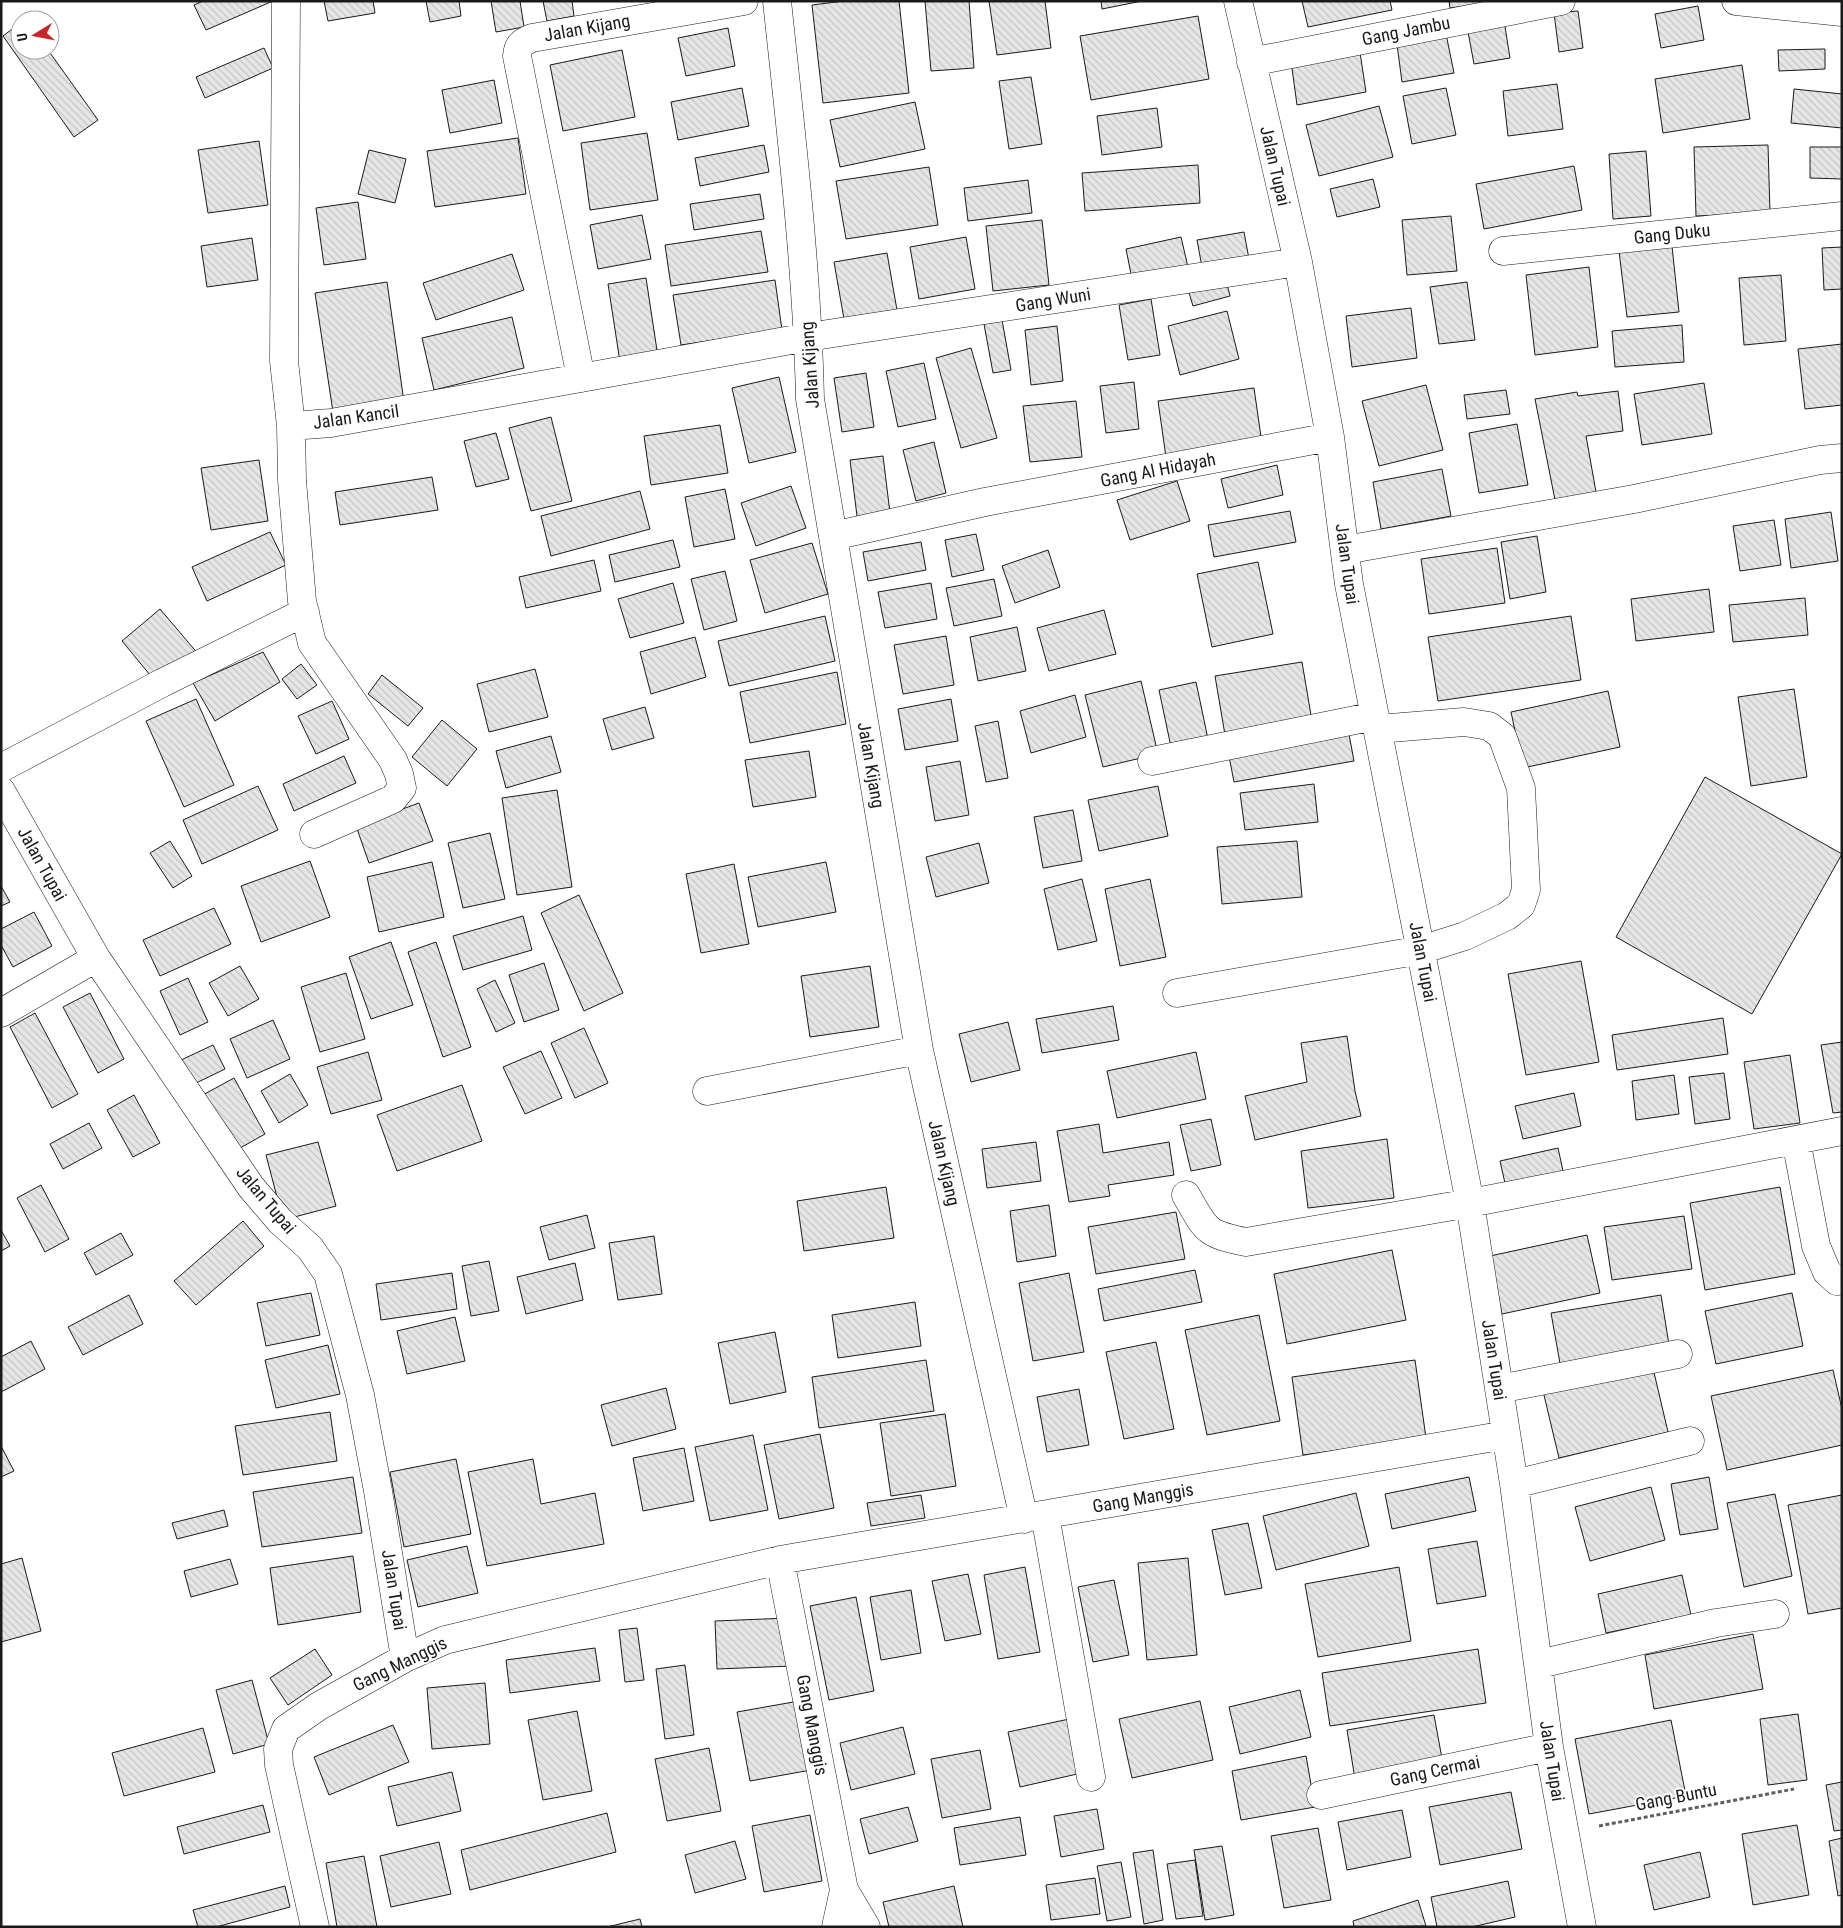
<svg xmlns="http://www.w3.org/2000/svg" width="1843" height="1928" viewBox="0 0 1843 1928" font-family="'Roboto Condensed',sans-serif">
<defs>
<pattern id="building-back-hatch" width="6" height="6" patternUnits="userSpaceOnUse" patternTransform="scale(1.25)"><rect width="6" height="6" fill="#e6e6e6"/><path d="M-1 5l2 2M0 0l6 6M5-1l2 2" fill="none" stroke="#c5c5c5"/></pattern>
</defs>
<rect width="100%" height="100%" fill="#fff"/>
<!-- building -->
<path fill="url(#building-back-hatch)" stroke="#1a1a1a" d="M203,1H273L206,30L194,5Z
M324,1H373L375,13L328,21Z
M426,1H459L461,16L430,22Z
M491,1H520L524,27L496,32Z
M543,1H572L574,16L547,21Z
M844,1H899L909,93L823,103L812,5Z
M925,1H969L974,68L931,71Z
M989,1H1045L1051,48L997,55Z
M1101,1H1142L1102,9Z
M1302,1H1390L1392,10L1308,27Z
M1449,1H1503L1450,8Z
M1698,6L1704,40L1661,48L1655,14Z
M1578,11L1583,48L1559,52L1554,13Z
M1503,14L1510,58L1474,64L1466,21Z
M1198,16L1209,79L1091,100L1080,36Z
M20,23V50H48L98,120L74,137L3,36Z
M728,28L735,66L686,76L678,38Z
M1445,29L1454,73L1402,82L1396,37Z
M1359,46L1366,92L1297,105L1291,61Z
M264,48L273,68L205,98L196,77Z
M1825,49V69L1779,71L1778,50Z
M622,50L635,117L563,131L550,65Z
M1742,65L1750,119L1663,133L1655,79Z
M1031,77L1042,144L1009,149L999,81Z
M494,80L502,123L450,133L442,90Z
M1557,84L1563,129L1508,136L1503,91Z
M742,88L749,126L678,140L671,102Z
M1446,88L1456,135L1412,144L1403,96Z
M1794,89L1842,94V128L1791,123Z
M915,102L925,149L840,167L830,120Z
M1379,106L1393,157L1319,176L1306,125Z
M1157,108L1162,147L1102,155L1097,116Z
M647,133L658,200L590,210L581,143Z
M518,138L526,194L435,207L427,151Z
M259,141L268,205L208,213L198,150Z
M764,145L769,172L700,186L695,158Z
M1768,145L1770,213L1696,216L1694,147Z
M1810,147H1842V179L1810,178Z
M369,150L406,159L395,203L358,194Z
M1646,151L1651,216L1613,219L1609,154Z
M1198,165L1200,203L1085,211L1082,173Z
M1574,166L1582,210L1484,229L1476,184Z
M929,167L938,225L846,239L836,181Z
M1373,179L1380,207L1337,217L1330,189Z
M1028,180L1032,213L968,221L964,188Z
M760,194L764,219L694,230L690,204Z
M358,202L366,259L324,265L316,208Z
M642,215L651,259L598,269L590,225Z
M1451,216L1457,271L1407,275L1402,220Z
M1042,220L1049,285L993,291L986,226Z
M761,231L768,272L671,286L665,245Z
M1244,232L1249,259L1202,267L1197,240Z
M966,237L975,289L919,299L910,247Z
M1181,237L1188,267L1132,279L1126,249Z
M252,238L258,280L207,287L201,246Z
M1672,246L1679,312L1627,317L1619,251Z
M1842,247V289L1824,290L1822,248Z
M887,253L897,310L844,319L834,262Z
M512,254L524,290L436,320L423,283Z
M1589,267L1598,347L1535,355L1526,275Z
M1781,275L1786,341L1744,345L1739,278Z
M1225,276L1230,296L1193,306L1187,286Z
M646,278L658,357L620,362L608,284Z
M775,280L782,330L681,345L673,295Z
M387,282L404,402L333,412L315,293Z
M1467,282L1475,340L1439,344L1430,287Z
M1151,299L1160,355L1128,360L1119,305Z
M1411,308L1417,358L1352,367L1346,316Z
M1227,311L1239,359L1180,375L1168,326Z
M512,317L524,368L434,390L422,338Z
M1002,320L1011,370L993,373L984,324Z
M1682,325L1684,362L1615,367L1612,331Z
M1057,326L1063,381L1031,385L1025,330Z
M1842,344V405L1805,409L1798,349Z
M971,348L997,438L961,448L936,358Z
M924,363L936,419L898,427L886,371Z
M866,373L874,427L842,432L834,378Z
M779,377L796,452L749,463L732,388Z
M1134,382L1139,429L1106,433L1100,386Z
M1704,383L1712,434L1642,445L1634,394Z
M1426,385L1443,450L1379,466L1362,401Z
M1254,388L1262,444L1166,457L1158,401Z
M1506,390L1510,414L1467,419L1464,395Z
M1618,391L1623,431L1586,436L1596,492L1555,500L1535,399L1577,392L1578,396Z
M1076,401L1082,457L1030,462L1023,406Z
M551,417L572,501L531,511L509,428Z
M1517,424L1528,485L1479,493L1469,433Z
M720,425L728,473L651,485L644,436Z
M496,433L509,479L476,487L464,441Z
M934,442L946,493L916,501L903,450Z
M883,456L891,521L858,524L850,460Z
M259,460L268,521L211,530L201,468Z
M1277,465L1283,495L1228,508L1221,479Z
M1442,469L1451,516L1381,529L1373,482Z
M432,477L438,510L340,525L335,492Z
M1177,481L1190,521L1130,540L1117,500Z
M791,486L806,528L756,546L741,503Z
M725,489L735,539L694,547L685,497Z
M640,491L650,529L551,556L541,516Z
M1290,511L1296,542L1214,557L1208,525Z
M1831,512L1838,561L1791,568L1785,519Z
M1774,520L1781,565L1740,571L1733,526Z
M270,532L286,565L207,601L192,567Z
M976,534L984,570L952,577L945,540Z
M1537,536L1546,592L1510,599L1501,542Z
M673,540L680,567L615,582L609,555Z
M921,542L926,570L868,581L863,552Z
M812,543L828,594L765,613L750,560Z
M1497,548L1505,603L1429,614L1421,559Z
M1048,550L1060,587L1015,603L1002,566Z
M594,560L601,591L526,608L519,577Z
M1258,562L1273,634L1212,647L1197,574Z
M725,571L737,621L704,630L691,579Z
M994,579L1002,616L954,626L946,588Z
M673,583L684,623L630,638L618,599Z
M931,583L937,619L885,628L878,592Z
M1709,589L1714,632L1636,641L1631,599Z
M1805,598L1808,635L1733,642L1729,605Z
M160,609L199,655L155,681L122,641Z
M1104,610L1116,654L1049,671L1037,628Z
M825,616L835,661L729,686L718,641Z
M1571,616L1581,680L1438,701L1428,637Z
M1017,627L1026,671L978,681L970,637Z
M946,636L954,685L903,694L894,645Z
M695,637L706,677L651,694L640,652Z
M263,652L280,682L215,721L193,683Z
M1302,662L1312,721L1225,735L1215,676Z
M301,664L317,685L297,699L282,679Z
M535,669L548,717L489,732L477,684Z
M837,672L846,724L750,743L740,692Z
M382,675L423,708L408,726L368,694Z
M1141,681L1158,754L1103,767L1085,695Z
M1196,682L1208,739L1171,747L1159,690Z
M1794,689L1807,777L1751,786L1738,697Z
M1608,691L1620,747L1523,768L1511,712Z
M1075,695L1086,737L1031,753L1020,711Z
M196,699L234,785L184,807L146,721Z
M951,699L958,741L905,750L898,709Z
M332,701L349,739L316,754L298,716Z
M645,707L654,738L612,750L603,719Z
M442,720L477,749L447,786L412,757Z
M998,721L1008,778L986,782L975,726Z
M1348,729L1354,761L1234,782L1228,751Z
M551,736L561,772L506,788L496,751Z
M809,751L816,797L753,807L745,760Z
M344,756L356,783L294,811L283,784Z
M960,761L969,815L935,821L926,767Z
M1705,777L1842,854L1752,1014L1616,937Z
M1314,784L1318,822L1245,830L1240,793Z
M258,786L278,830L202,864L183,820Z
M1158,786L1168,836L1099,851L1088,800Z
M557,790L572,887L517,895L502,798Z
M419,803L433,841L369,863L356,826Z
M1073,810L1082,861L1043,868L1034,817Z
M490,833L505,899L463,908L448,843Z
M170,841L192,876L173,888L150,853Z
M1297,841L1302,897L1222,904L1217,847Z
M979,843L989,883L936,897L926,857Z
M310,861L330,917L261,942L241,886Z
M432,862L444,917L379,932L367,877Z
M826,862L836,912L758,927L748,877Z
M734,864L749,944L701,953L686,874Z
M1082,879L1097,941L1058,950L1044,889Z
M1150,879L1166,957L1120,966L1105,889Z
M1,886L10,902L1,906Z
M579,895L623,993L584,1011L541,913Z
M214,908L231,944L160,976L143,940Z
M34,912L52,946L13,967L1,945V929Z
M523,916L532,950L463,970L453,936Z
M391,942L413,1005L371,1019L349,957Z
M436,942L471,1047L443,1057L408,952Z
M1581,961L1599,1062L1526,1075L1508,974Z
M544,963L559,1010L524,1022L509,975Z
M240,966L259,999L228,1016L209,983Z
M870,966L879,1027L810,1037L801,976Z
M346,973L365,1039L320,1052L301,987Z
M188,978L208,1022L180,1035L160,991Z
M495,980L515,1023L496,1032L477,989Z
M90,993L124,1059L98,1073L63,1007Z
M1113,1006L1119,1040L1042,1053L1036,1019Z
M35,1013L78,1094L52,1108L10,1027Z
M1723,1018L1728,1054L1617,1070L1612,1035Z
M273,1020L290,1059L247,1078L230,1039Z
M1008,1022L1020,1070L971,1082L959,1034Z
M584,1028L608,1083L575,1098L551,1043Z
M1347,1036L1355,1091L1361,1116L1255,1140L1245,1096L1307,1082L1301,1043Z
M1842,1042V1112L1833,1113L1821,1045Z
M213,1045L225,1069L192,1085L181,1060Z
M541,1051L562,1098L525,1114L503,1067Z
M368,1052L382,1100L331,1114L317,1067Z
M1196,1052L1206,1099L1117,1118L1107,1071Z
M1790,1055L1800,1123L1754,1129L1744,1062Z
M1724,1073L1730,1119L1695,1124L1689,1077Z
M290,1074L308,1105L279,1123L261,1091Z
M1674,1075L1679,1114L1636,1120L1632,1081Z
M234,1078L265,1134L233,1152L201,1096Z
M462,1085L482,1141L397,1171L377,1115Z
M1574,1093L1581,1126L1523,1139L1515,1106Z
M134,1095L160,1143L133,1157L107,1110Z
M1211,1119L1221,1165L1191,1171L1180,1125Z
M89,1123L102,1148L63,1169L50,1144Z
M1099,1124L1103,1153L1169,1142L1174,1175L1108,1185L1110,1196L1069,1202L1057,1131Z
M1387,1139L1394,1198L1308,1208L1301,1151Z
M318,1142L336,1206L283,1220L266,1155Z
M1036,1142L1041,1181L987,1188L982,1149Z
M1558,1148L1565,1180L1507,1192L1500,1161Z
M41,1185L69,1239L45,1252L17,1198Z
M886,1187L894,1238L804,1251L797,1201Z
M1780,1187L1795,1274L1705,1290L1690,1203Z
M1049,1205L1056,1256L1017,1262L1010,1211Z
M1176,1212L1185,1259L1096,1274L1088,1227Z
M587,1215L595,1248L549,1260L540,1227Z
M1684,1216L1692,1269L1612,1280L1604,1227Z
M243,1221L264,1246L196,1305L174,1281Z
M1,1230L10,1246L1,1251Z
M121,1233L133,1255L96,1275L84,1253Z
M1587,1235L1600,1293L1502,1314L1490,1256Z
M654,1236L662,1294L618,1300L609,1243Z
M1392,1250L1406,1320L1287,1344L1274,1274Z
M489,1261L499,1311L471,1316L462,1266Z
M575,1263L583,1300L526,1314L517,1277Z
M1195,1270L1202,1302L1104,1321L1098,1289Z
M452,1273L457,1309L381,1320L376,1284Z
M1069,1273L1084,1352L1033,1361L1019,1283Z
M311,1293L320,1335L266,1346L257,1303Z
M1792,1293L1803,1346L1716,1364L1705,1311Z
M129,1295L143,1324L83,1355L68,1327Z
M1661,1295L1670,1351L1561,1369L1551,1313Z
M915,1302L921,1346L838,1358L832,1315Z
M1259,1315L1280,1421L1207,1435L1185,1330Z
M455,1317L465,1361L407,1374L397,1331Z
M775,1332L786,1392L730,1404L718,1343Z
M31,1341L45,1369L1,1392V1357Z
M1156,1342L1174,1429L1124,1439L1106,1352Z
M328,1345L340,1394L276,1408L265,1360Z
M926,1360L934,1411L819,1428L812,1377Z
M1415,1360L1426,1438L1303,1455L1292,1377Z
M1652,1364L1668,1432L1559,1458L1543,1391Z
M1833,1370L1842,1409V1445L1727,1470L1711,1396Z
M666,1388L676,1429L612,1446L601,1405Z
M1079,1389L1089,1445L1047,1452L1037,1397Z
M330,1412L337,1461L243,1475L235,1426Z
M945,1414L956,1486L891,1496L880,1423Z
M820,1434L834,1508L779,1519L764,1445Z
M753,1435L768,1510L710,1521L695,1447Z
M1,1446L14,1471L1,1477Z
M684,1448L694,1501L643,1511L633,1458Z
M456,1459L471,1534L404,1547L390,1472Z
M533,1459L541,1504L595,1493L604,1544L487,1566L468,1472Z
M353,1477L362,1533L262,1547L253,1492Z
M1469,1477L1476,1511L1392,1529L1385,1494Z
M1709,1477L1718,1529L1680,1535L1671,1484Z
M1651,1487L1665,1540L1590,1561L1575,1507Z
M1356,1493L1369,1546L1276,1570L1263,1516Z
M1775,1494L1792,1576L1744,1587L1727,1503Z
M921,1495L925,1518L871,1526L867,1503Z
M1842,1495V1608L1808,1614L1788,1505Z
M224,1510L228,1526L177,1539L172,1523Z
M1248,1523L1262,1588L1225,1595L1212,1530Z
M1477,1541L1486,1596L1437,1604L1428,1549Z
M467,1546L478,1593L418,1607L407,1560Z
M353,1556L361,1612L278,1625L270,1568Z
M22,1558L41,1631L1,1642V1564Z
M1188,1558L1197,1655L1147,1660L1138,1563Z
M230,1559L238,1584L191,1597L184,1571Z
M1025,1567L1040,1652L998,1659L984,1575Z
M1399,1567L1411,1641L1318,1657L1305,1584Z
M968,1574L981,1634L945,1641L932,1581Z
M1682,1575L1691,1615L1606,1633L1598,1594Z
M1114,1580L1129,1655L1093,1662L1078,1587Z
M911,1590L921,1653L881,1660L870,1597Z
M856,1597L874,1691L829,1700L810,1606Z
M789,1618L792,1666L717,1669L715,1621Z
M637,1628L644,1680L625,1682L619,1630Z
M1753,1634L1763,1689L1654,1709L1645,1655Z
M595,1648L600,1681L510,1693L506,1660Z
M315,1649L332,1675L288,1705L270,1678Z
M1478,1649L1486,1703L1330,1726L1322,1673Z
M685,1665L694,1735L665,1739L656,1669Z
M252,1680L269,1744L233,1754L216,1690Z
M485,1683L490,1744L432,1749L427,1688Z
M1300,1690L1311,1737L1240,1754L1229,1707Z
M799,1701L811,1770L750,1781L737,1712Z
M1200,1701L1213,1760L1132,1778L1119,1719Z
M577,1711L592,1791L543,1800L528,1720Z
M1798,1714L1807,1780L1768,1785L1760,1719Z
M1434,1715L1443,1764L1355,1779L1347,1730Z
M1074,1718L1086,1772L1020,1787L1008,1732Z
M1671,1720L1686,1796L1589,1814L1575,1739Z
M393,1725L409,1762L329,1795L314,1757Z
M903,1727L915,1774L851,1790L840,1743Z
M203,1728L215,1772L124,1796L112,1753Z
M709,1748L721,1811L667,1821L655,1759Z
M980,1750L991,1809L942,1818L931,1759Z
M1306,1756L1315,1807L1241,1820L1232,1771Z
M452,1772L461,1811L397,1826L388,1787Z
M1842,1782V1830L1834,1831L1826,1785Z
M1511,1792L1522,1849L1440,1865L1429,1807Z
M263,1805L270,1832L184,1854L177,1827Z
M908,1807L918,1841L869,1854L860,1819Z
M1097,1809L1104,1849L1061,1857L1054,1816Z
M1402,1810L1411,1857L1347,1870L1338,1822Z
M607,1813L616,1852L470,1890L461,1850Z
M810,1815L822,1881L764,1892L752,1826Z
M1020,1817L1026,1855L960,1865L954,1828Z
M1797,1825L1809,1895L1753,1905L1742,1834Z
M1318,1828L1331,1900L1284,1908L1271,1836Z
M1842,1838V1895L1838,1896L1829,1841Z
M735,1841L746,1879L695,1893L685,1855Z
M439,1842L451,1894L391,1907L380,1856Z
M1222,1846L1234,1915L1205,1920L1194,1850Z
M1153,1850L1163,1920L1144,1924L1133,1853Z
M1700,1852L1710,1897L1654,1910L1644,1865Z
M364,1856L377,1927H337L326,1863Z
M1195,1860L1203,1916L1176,1919L1167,1864Z
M1121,1862L1131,1917L1107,1921L1097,1866Z
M1095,1878L1100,1914L1051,1920L1046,1885Z
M1508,1881L1515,1917L1472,1927H1437L1431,1897Z
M285,1886L290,1907L216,1927H198L193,1910Z
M954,1886L963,1927H889L883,1902Z
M1418,1900L1426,1926L1354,1927L1353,1921Z
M640,1919L642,1927H607Z"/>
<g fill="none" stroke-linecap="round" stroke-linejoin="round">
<defs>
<path id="minor" d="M286,1L284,361L291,426L292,480L302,601L312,643L393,760L399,774L402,788L393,799L382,804L314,834
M777,1C791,133 807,266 810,399L919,1050L1024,1519
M1238,1L1298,262L1330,437L1349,584L1470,1203L1514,1484L1549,1747L1582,1927
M1736,1L1842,12
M1251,62L1561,1
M1503,251L1842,216
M581,378L517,56C518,45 522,42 532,38L744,1
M291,426L331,423L808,337L1298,262
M833,536L985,502L1330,437
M1345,550L1634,499L1820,460L1842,458
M1152,761L1375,716
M1,768L162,683L305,612
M1,791L96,958L251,1187L280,1221L310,1248L328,1274L360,1395L378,1491L405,1658
M1177,993L1421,950L1465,936L1507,916L1521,905L1526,890L1521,788L1502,736L1489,726L1464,722L1378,729
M1,1013L96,958
M707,1091L919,1050
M1796,1140L1816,1246L1827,1272L1837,1281L1842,1280
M1186,1195C1206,1230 1205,1234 1246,1242L1470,1203L1842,1131
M1499,1389L1678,1354
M1514,1484L1690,1441
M1045,1515L1091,1777
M780,1560L844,1890L836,1927
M1539,1664L1716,1623L1775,1614
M1321,1795L1549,1747
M844,1890L866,1927
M315,1927L279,1765L278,1749L286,1729L319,1706L405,1658L445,1640L780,1560L1506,1435"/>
</defs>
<!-- minor casing -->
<use href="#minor" stroke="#1a1a1a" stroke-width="29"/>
<!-- path -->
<path stroke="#5f5f5f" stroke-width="3" stroke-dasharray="4 2.5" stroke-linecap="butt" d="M1599,1826L1794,1789"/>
<!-- minor -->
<use href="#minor" stroke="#fff" stroke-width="28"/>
</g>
<g text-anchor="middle" stroke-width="4" stroke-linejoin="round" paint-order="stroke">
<!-- street labels -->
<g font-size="18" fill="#1a1a1a" stroke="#fff">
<text transform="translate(587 28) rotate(-10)" y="6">Jalan Kijang</text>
<text transform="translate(1406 31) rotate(-11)" y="6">Gang Jambu</text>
<text transform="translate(1275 166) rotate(77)" y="6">Jalan Tupai</text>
<text transform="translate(1672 234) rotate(-6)" y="6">Gang Duku</text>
<text transform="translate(1053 300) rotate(-9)" y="6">Gang Wuni</text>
<text transform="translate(810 365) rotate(-94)" y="6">Jalan Kijang</text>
<text transform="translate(356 417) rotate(-8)" y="6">Jalan Kancil</text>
<text transform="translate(1158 470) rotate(-11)" y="6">Gang Al Hidayah</text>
<text transform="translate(1347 564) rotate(82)" y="6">Jalan Tupai</text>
<text transform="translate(871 765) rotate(80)" y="6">Jalan Kijang</text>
<text transform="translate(42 864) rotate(61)" y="6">Jalan Tupai</text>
<text transform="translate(1423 962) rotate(79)" y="6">Jalan Tupai</text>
<text transform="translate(944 1163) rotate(77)" y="6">Jalan Kijang</text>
<text transform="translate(266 1200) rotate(50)" y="6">Jalan Tupai</text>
<text transform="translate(1494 1360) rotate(81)" y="6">Jalan Tupai</text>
<text transform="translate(1143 1498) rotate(-10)" y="6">Gang Manggis</text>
<text transform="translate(394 1590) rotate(81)" y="6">Jalan Tupai</text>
<text transform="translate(400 1664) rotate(-26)" y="6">Gang Manggis</text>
<text transform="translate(812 1725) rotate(79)" y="6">Gang Manggis</text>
<text transform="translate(1552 1761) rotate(81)" y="6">Jalan Tupai</text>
<text transform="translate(1435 1771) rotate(-12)" y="6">Gang Cermai</text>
<text transform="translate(1676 1797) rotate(-11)" y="6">Gang Buntu</text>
</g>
</g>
<!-- border -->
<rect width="1843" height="1928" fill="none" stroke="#1a1a1a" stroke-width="5"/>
<!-- north arrow -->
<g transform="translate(35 35) rotate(260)"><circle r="24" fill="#ffffff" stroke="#a3a3a3"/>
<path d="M0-4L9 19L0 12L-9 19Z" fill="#c62828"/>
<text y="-8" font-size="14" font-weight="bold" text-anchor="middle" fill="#1a1a1a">U</text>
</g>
</svg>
